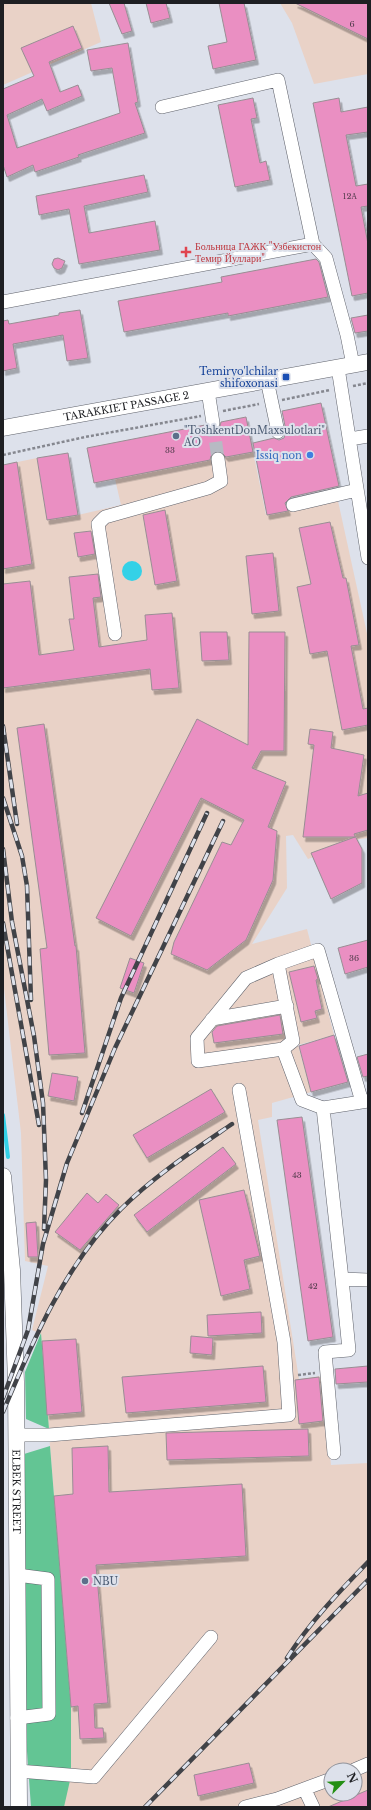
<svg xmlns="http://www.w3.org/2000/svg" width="371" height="1810" viewBox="0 0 371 1810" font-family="'Libre Baskerville',serif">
<defs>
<filter id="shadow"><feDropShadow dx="2.5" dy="4.5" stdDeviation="0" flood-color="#0004"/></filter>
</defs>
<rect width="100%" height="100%" fill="#dde1eb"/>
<!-- industrial -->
<path fill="#e9d2c7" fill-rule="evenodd" d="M3,3H91L101,42L3,85Z
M280,3H368V74L314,84L292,23Z
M246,417L266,515L338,501L368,638V838L360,839L308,859L293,835L286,836L287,888L252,944L307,929L334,1035L298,1045L311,1092L272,1103V1117L258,1120L299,1379L322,1376L331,1465L368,1463V1807H64L71,1707L41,1334L32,1330L48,1266L25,1261L21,1133L3,980V465L37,458L47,520L78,515L121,505L115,479L94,483L87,448ZM331,1770H355V1794H331Z"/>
<!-- green -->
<path fill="#63c594" d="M41,1333L49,1429L26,1419L25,1372Z
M50,1446L71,1707V1776L64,1807H31L26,1737L24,1454Z"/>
<!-- water -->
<path fill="#34d1e7" d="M122 571a10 10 0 1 1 20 0a10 10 0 1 1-20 0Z"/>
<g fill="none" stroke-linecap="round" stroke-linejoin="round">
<!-- stream -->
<path stroke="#34d1e7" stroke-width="4" d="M3,1115L8,1157"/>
</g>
<!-- building -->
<path fill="#ea8fc2" stroke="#998e94" filter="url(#shadow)" d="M109,3H124L132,31L122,34Z
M146,3H166L170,18L151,23Z
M219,3H244L256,60L213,69L208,46L227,42Z
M295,3H368V39Z
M73,26L82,48L49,62L60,92L78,85L82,96L47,111L42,99L7,115L17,148L120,113L112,68L91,71L87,50L128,43L138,102L135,103L145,133L78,155L79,157L35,172L33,165L7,177L3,165V89L34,76L21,48Z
M253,98L257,118L251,119L260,163L266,161L270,180L235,187L218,105Z
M339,98L341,112L368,107V132L346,135L356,186L368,184V206L361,207L368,244V293L352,296L313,103Z
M144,175L148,192L84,206L89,233L155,221L160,250L79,264L69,209L39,215L36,196Z
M58,258L65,261L62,268L58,270L54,268L52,264L54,259Z
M316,259L319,262L328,297L228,316V313L124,332L118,301L222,282L221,277Z
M80,310L88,358L67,361L63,335L13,344L17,368L3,371V321L8,320L9,324L59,315V313Z
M368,315V331L355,333L351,318Z
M321,403L339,486L291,497L285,503L288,511L267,515L253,443L274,438L279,440L284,438L286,431L282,411Z
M246,417L253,452L226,457L221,452L217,451L211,456L210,460L94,483L87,448L205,425L210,430L215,431L220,426L221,422Z
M68,453L78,515L47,520L37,458Z
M17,462L32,564L3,569V465Z
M165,510L177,581L155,585L143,515Z
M330,522L343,578H346L359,645L351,646L363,709L368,708V725L342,730L327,651L310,654L297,587L311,584L299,528Z
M91,531L95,554L78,557L74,533Z
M273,553L279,611L252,614L246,556Z
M98,574L101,597L93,598L99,647L147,640L145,615L172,613L179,688L152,690L150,669L3,688V584L30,581L39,655L74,650L69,619H74L69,577Z
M200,632H227L229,660L202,661Z
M249,632H285L284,751H261L252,768L286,782L268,827L277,831L273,880L246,940L207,970L171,954L174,942L222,842L231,845L244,820L201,798L131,936L96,918L197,719L248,745Z
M44,724L75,946H76L85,1053L49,1055L40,949L47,948L17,728Z
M310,729L333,732L331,748L364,755L358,796L368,793V830L354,834L362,849V883L331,899L311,853L355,837H303L314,745L308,744Z
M368,940V967L345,974L338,948Z
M130,958L144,963L134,993L120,988Z
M314,966L318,979L316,980L322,1009L315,1011L317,1018L301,1022L289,972Z
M280,1015L283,1034L214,1043L212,1032L217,1026Z
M334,1035L348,1082L311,1092L299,1046Z
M368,1054V1076L363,1077L357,1057Z
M52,1073L78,1077L74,1101L48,1096Z
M211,1089L225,1112L147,1158L133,1135Z
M302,1117L333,1337L308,1341L277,1120Z
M223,1147L236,1164L147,1232L134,1215Z
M244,1190L260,1256L244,1260L250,1289L221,1296L199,1200Z
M87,1193L98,1203L106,1194L119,1205L80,1250L55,1232Z
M36,1222L38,1257H28L26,1223Z
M261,1312L262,1333L208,1336L207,1315Z
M191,1336L213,1338L212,1355L190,1353Z
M76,1339L82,1412L47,1415L42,1341Z
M263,1366L266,1402L126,1413L122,1377Z
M368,1366V1382L336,1384L335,1369Z
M319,1377L323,1421L299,1424L295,1380Z
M308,1429L309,1456L167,1460L166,1433Z
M108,1446L109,1492L242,1484L246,1556L96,1565L108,1703L94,1704L95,1728H103L104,1738L80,1739L78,1706L71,1707L54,1496L73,1494L72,1448Z
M249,1763L254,1783L198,1796L194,1775Z
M368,1790V1807H328Z"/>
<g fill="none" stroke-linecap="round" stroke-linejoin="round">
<!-- minor-tunnel -->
<path stroke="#b7bac3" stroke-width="13" stroke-dasharray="13 6" stroke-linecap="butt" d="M213,423L218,459"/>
<defs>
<path id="minor" d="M162,107L278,80L313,244L326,258L347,335L353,365
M3,302L313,244
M338,368L368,558
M267,380L278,432
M208,391L213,423
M350,439L368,436
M293,505L357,490
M115,634L98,524L105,517L208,488L221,481L218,459
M278,964L246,978L197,1038L198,1061L283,1049
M212,1019L287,1006
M368,1101L323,1108L342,1279L368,1280
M323,1108L302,1100L283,1049L293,1041L278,964L318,950L362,1102
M16,1435H49L289,1415L284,1342L239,1090
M334,1453L325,1352L349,1350L342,1279
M17,1718L49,1714L48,1579L17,1575
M354,1770L368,1764
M18,1771L94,1777L211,1637
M305,1790L313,1807
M245,1807L277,1799L331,1779"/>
<g id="major">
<path id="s1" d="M3,428L368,362"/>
<path id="s2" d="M3,1176L12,1270L16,1382L19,1807"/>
</g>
</defs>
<!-- minor casing -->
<use href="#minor" stroke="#5f626b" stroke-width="14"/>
<!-- major casing -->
<use href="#major" stroke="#5f626b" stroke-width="17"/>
<!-- path -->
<path stroke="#85878f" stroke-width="2.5" stroke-dasharray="3 2" stroke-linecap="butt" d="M353,386L368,383
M282,400L330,390
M223,411L259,404
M3,455L85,437L201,416
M298,1375L315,1373"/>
<!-- minor -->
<use href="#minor" stroke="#fff" stroke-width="13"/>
<!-- major -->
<use href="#major" stroke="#fff" stroke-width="16"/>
<defs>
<path id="rail" d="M3,726L17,824
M3,798L22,856L27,886L31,1000
M3,849L12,922L34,1036L43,1103L46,1180L44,1229
M3,923L39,1125
M82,1113L121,998L207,813
M3,1398L28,1330L43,1244L67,1163L115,1048L223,821
M3,1412C33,1340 65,1265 121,1209C154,1176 194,1150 232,1124
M287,1658C310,1622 338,1593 368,1562
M145,1807L368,1580"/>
</defs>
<!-- rail casing -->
<use href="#rail" stroke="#414348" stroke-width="4.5"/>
<!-- rail -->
<use href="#rail" stroke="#dde1eb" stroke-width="3" stroke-dasharray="9" stroke-linecap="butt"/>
</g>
<!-- markers -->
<path fill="#e0444e" stroke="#dde1eb" stroke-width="1.5" d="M184 246h4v4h4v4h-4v4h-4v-4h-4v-4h4z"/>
<rect fill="#1a4fb4" stroke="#dde1eb" stroke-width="1.5" x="282" y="373" width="8" height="8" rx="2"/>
<g fill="#5c6f8a" stroke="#dde1eb" stroke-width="1.5">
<circle cx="176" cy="436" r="4"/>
<circle cx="85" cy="1581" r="4"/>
</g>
<circle fill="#3f7fe0" stroke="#dde1eb" stroke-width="1.5" cx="310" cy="455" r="4"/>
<g text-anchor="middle" stroke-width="4" stroke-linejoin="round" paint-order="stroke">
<!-- number labels -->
<g font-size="8" fill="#513b4b">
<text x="352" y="27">6</text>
<text x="350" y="199">12А</text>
<text x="170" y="453">33</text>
<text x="354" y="961">36</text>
<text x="297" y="1178">43</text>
<text x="313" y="1289">42</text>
</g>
<!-- health labels -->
<g font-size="10" fill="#be3a42" stroke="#dde1eb" text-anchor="start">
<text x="195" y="250">Больница ГАЖК "Узбекистон<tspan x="195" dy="12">Темир Йуллари"</tspan></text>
</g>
<!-- transit labels -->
<g font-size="10" fill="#164399" stroke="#dde1eb" text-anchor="end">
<text x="278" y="375">Temiryo'lchilar<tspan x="278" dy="12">shifoxonasi</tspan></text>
</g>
<!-- street labels -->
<g font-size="10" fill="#1e1f23" stroke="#dde1eb">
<text dy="4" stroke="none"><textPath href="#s1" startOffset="125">TARAKKIET PASSAGE 2</textPath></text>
<text dy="4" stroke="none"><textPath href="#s2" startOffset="316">ELBEK STREET</textPath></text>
</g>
<!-- service labels -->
<g font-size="10" fill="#4e5e75" stroke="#dde1eb" text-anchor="start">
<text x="184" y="434">"ToshkentDonMaxsulotlari"<tspan x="184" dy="12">AO</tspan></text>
<text x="93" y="1585">NBU</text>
</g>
<!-- shop labels -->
<g font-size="10" fill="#366cbe" stroke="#dde1eb" text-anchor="end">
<text x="302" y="459">Issiq non</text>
</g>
</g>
<!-- border -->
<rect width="371" height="1810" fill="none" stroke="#1e1f23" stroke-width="8"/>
<!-- north arrow -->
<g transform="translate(343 1782) rotate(66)"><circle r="19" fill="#dde1eb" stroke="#91939b"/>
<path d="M0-3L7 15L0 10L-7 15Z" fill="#238f14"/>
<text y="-6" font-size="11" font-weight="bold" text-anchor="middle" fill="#1e1f23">N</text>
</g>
</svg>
